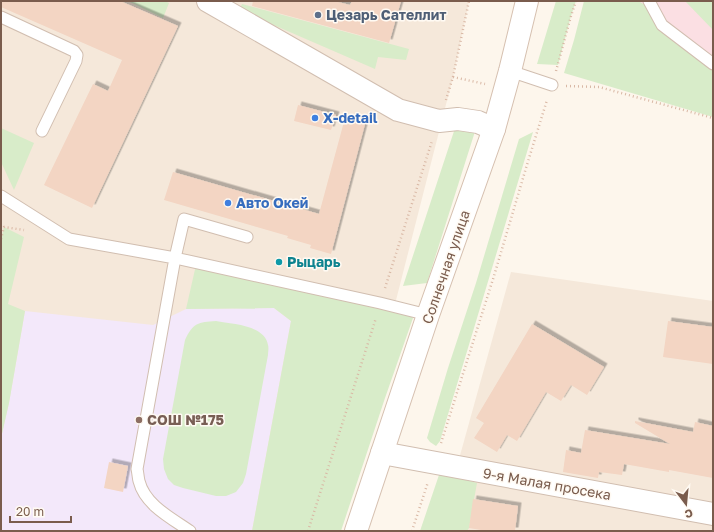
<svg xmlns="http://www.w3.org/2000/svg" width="714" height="532" viewBox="0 0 714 532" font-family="'Golos Text',sans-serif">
<defs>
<filter id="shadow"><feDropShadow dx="3.5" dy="-3.5" stdDeviation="0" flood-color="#0004"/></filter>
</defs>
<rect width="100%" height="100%" fill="#fdf6ec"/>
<!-- residential -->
<path fill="#f5e8da" d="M1,1H469L453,77L370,402L334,531H1Z
M511,272L713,301V531H439Z"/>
<!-- education -->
<path fill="#f3e8fa" d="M274,308L291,321L252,531H1V438L9,403L25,311L153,325L186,309Z"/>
<!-- medical -->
<path fill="#fbdfe3" d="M590,1H713V86Z"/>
<!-- green -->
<path fill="#d8ecc9" d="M128,1H165L169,3L163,18Z
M556,1H576L571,16L558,65L537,64Z
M584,1H638L653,9L679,34L713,56V117L564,73L574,40Z
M685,1H713V30Z
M242,4L409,49L406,60L378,57L375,69L239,10Z
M458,119L478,122L427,283L403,286Z
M1,128L34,143L14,190L1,162Z
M533,132L440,441L436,446L430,442L427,438L448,368L476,283L519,139Z
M4,227L24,237L8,304L25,311L9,403L1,438V239Z
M196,265L406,310L413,318L385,398L341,531H252L291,321L274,308L186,309Z
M216,321C232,324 265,325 268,345C269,348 268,352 268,355L246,474L243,483L236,492L226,496H216L183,488L174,485L168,479L164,469L163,459L185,340C193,323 198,322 216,321Z
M440,472L477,483L469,528L467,531H420Z"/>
<!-- building -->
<path fill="#f3d5c3" filter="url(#shadow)" d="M1,1H120L178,26L92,208L44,185L93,84L108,91L122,60L1,7Z
M253,1H334L350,5L352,1H401L389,43L252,6Z
M298,105L336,115L331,130L294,121Z
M345,118L365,124L331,254L310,248L311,245L287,238L288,236L164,200L173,172L319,214Z
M668,321L713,327V364L663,357Z
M532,324L604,367L587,395L571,385L561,401L546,392L517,441L507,435L497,452L474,438L484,423L476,418Z
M635,421L693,432L695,422L713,426V478L669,470V472L624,464L622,475L599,472L598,478L563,472L566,450L581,453L585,430L670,444L635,423Z
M109,462L128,466L123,492L104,488Z
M473,499L518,506L515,531H481V530L469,528Z"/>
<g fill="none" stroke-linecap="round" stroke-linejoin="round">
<defs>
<path id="lane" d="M649,1L662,25L713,64
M1,17L74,51L77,55L76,61L42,131
M510,71L552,85
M1,196L69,239L175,258L380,303L428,315
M190,531C171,518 145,505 139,481C138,477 138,473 137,469L175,258L184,219L247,237"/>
<path id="street" d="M208,1L398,110L439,121L458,119L478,122L494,129
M382,453L713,514"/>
<path id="secondary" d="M356,531L428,315L494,129L510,71L527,1"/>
</defs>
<!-- lane casing -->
<use href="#lane" stroke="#d1beb0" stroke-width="13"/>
<!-- street casing -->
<use href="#street" stroke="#d1beb0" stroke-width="24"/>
<!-- secondary casing -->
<use href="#secondary" stroke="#d6c0b0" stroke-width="24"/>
<!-- path -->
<path stroke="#d9b8a5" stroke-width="2.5" stroke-dasharray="1 3" stroke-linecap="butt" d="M556,71L571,16L576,1
M453,77L485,84
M566,86L599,87L713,118
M446,100L453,77L469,1
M1,239L4,227L24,230
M385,288L432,141
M441,443L494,276L526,168L547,100
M308,531L376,318
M412,531L428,482"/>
<!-- lane -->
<use href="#lane" stroke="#fff" stroke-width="11"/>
<!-- street -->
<use href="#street" stroke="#fff" stroke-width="22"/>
<!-- secondary -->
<use href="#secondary" stroke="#fff" stroke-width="22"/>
</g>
<!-- markers -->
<circle fill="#5c6f8a" stroke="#fffaf3" stroke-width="1.5" cx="318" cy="15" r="4"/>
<g fill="#3f7fe0" stroke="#fffaf3" stroke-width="1.5">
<circle cx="315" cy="118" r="4"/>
<circle cx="228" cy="203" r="4"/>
</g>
<circle fill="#0f9aa8" stroke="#fffaf3" stroke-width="1.5" cx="279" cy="262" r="4"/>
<circle fill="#8d6e63" stroke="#fffaf3" stroke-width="1.5" cx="139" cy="420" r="4"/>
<g text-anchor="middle" stroke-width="3" stroke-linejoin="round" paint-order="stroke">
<!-- service labels -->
<g font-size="14" font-weight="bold" fill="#4e5e75" stroke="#fffaf3" text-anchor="start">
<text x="326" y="20">Цезарь Сателлит</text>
</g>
<!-- shop labels -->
<g font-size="14" font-weight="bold" fill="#366cbe" stroke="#fffaf3" text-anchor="start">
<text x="323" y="123">X-detail</text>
<text x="236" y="208">Авто Окей</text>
</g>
<!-- culture labels -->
<g font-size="14" font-weight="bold" fill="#0d838f" stroke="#fffaf3" text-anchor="start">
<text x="287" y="267">Рыцарь</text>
</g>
<!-- street labels -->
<g font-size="14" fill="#7a5c4d" stroke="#fffaf3">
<text transform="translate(446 267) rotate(-71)" y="5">Солнечная улица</text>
<text transform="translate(547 484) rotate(10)" y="5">9-я Малая просека</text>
</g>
<!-- education labels -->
<g font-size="14" font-weight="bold" fill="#785e54" stroke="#fffaf3" text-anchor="start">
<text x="147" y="425">СОШ №175</text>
</g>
</g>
<!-- border -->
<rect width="714" height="532" fill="none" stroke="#7a5c4d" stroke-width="4"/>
<!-- north arrow -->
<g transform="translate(686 504) rotate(164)" stroke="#fffaf3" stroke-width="3" paint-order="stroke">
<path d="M0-3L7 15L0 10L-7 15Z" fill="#7a5c4d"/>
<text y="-6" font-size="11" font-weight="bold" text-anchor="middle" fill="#7a5c4d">С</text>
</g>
<!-- scale -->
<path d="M10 516v6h61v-6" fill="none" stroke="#7a5c4d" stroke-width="2"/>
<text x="16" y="516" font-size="12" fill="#7a5c4d" stroke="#fffaf3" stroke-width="3" paint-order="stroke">20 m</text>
</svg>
